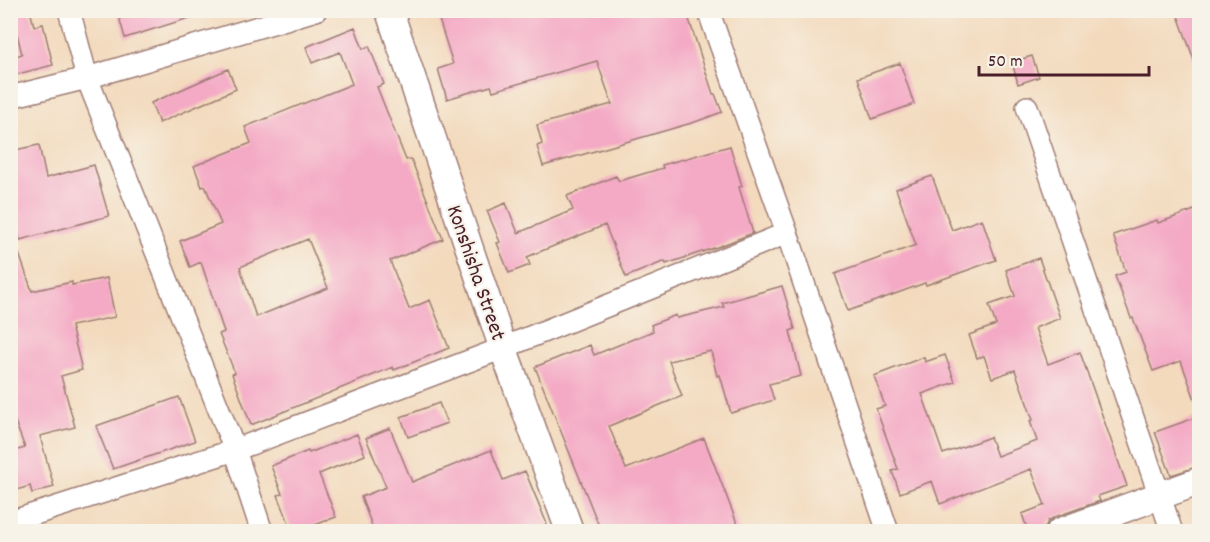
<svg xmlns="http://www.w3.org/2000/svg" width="1210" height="542" viewBox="0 0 1210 542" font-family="Dekko,sans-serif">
<rect width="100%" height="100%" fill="#f7f3e8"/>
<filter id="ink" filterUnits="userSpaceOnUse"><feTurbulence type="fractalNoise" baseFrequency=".0167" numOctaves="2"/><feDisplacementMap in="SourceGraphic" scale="12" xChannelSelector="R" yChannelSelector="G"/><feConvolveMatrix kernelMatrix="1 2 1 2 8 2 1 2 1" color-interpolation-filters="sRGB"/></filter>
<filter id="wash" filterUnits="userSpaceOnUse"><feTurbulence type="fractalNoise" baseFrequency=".008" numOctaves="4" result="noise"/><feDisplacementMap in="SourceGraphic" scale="24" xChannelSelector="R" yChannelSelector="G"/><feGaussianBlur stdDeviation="1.35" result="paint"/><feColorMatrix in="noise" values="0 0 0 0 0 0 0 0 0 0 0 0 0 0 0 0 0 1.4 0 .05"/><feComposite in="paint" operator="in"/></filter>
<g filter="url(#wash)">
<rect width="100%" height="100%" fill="#f3dabd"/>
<g id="blocks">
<!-- building -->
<path fill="#f4a9c5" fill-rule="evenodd" d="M11,10H30L34,26L43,24L53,65L10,76V58L22,54Z
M117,10H199V15L125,38Z
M436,10H686L713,94H715L722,112L695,122L543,166L537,146L542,144L537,125L612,104L597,61L493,91L491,86L447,99L438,69L453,64Z
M1176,10H1200V68H1197Z
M355,27L363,49L369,46L384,84L377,87L406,160L411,159L443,239L390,261L409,309L430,300L449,348L394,370L393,367L251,425L232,374L235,373L219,334L224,332L201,262L190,267L180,241L221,224L205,186L202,187L194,166L251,143L245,127L352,84L340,52L312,63L306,47ZM308,239L328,288L256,317L240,267Z
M1032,56L1039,77L1018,84L1012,62Z
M900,63L914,104L872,119L858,78Z
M228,69L236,89L159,123L151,103Z
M39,145L46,178L94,165L109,216L20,240L10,204V151Z
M730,146L742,186L739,187L753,233L720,246L666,264L665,261L626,277L605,225L527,257L530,265L509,273L497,243L500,242L487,211L506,203L518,233L573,210L567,196L616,176L619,181L663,168L662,165Z
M932,176L952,230L982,219L996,260L926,285L925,283L848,311L835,274L916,245L896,189Z
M1200,208V405H1197L1181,361L1153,371L1133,318H1131L1115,276L1126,272L1113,235L1157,220L1158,223Z
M13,236L32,291L72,282V285L107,278L115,317L71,326L82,370L61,376L75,427L40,436L54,487L32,493L30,486L10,492V452L25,448L10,408V237Z
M1039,258L1060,318L1035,328L1048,364L1080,352L1127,486L1098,496L1100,501L1055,517L1048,521L1045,528L1034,531H1028L1022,514L1045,505L1031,469L940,504L932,481L900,493L892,471L898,469L876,409L885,406L874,376L924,357L925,362L945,355L955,382L922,394L943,454L990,437L997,456L1037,441L1030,421L1033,420L1015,370L992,378L984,356L977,358L969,335L996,325L989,305L1015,296L1006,270Z
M782,286L795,329L790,331L801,376L769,384L774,400L731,413L720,375L717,376L711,351L669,361L682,396L609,426L626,469L704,438L740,531H601L535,367L590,345L594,355L653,331L651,325L676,315L677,318L724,307L722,303Z
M179,397L195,441L113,469L96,426Z
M439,403L447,423L408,437L401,417Z
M1200,416V466L1171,475L1155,432Z
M390,428L412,482L491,450L503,480L525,471L547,524L530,531H374L361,497L386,487L366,438Z
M357,434L365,455L319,474L336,517L299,531H292L278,495L282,494L271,466L308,451L309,453Z"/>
</g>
</g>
<g filter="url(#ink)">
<use href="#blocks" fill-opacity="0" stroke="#9e7c74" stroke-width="1.5"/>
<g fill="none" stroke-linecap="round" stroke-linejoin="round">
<defs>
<path id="minor" d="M69,10L87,78L235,450L262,532
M708,10L787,233L888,532
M10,97L87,78L316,10
M1027,107L1172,532
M10,522L235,450L503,348L787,233"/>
<path id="tertiary" d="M389,10L503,348L570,532
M1060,532L1200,481"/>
</defs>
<!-- minor casing -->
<use href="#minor" stroke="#9e7c74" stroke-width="24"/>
<!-- tertiary casing -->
<use href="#tertiary" stroke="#9e7c74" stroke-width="30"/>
<!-- minor -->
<use href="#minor" stroke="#fff" stroke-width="21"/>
<!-- tertiary -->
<use href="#tertiary" stroke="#fff" stroke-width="27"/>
</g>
</g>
<g text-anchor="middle" stroke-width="4.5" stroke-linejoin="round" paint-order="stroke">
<!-- street labels -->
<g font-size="22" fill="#4a1f2b" stroke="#f7f3e8">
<text transform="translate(478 272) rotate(71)" y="8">Konshisha Street</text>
</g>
</g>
<!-- margin -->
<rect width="1210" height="542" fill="none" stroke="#f7f3e8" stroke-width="36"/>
<!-- scale -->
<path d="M979 66v9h170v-9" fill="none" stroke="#4a1f2b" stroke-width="3"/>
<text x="988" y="66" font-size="18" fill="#4a1f2b" stroke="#f7f3e8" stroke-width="4.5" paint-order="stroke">50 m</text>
</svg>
